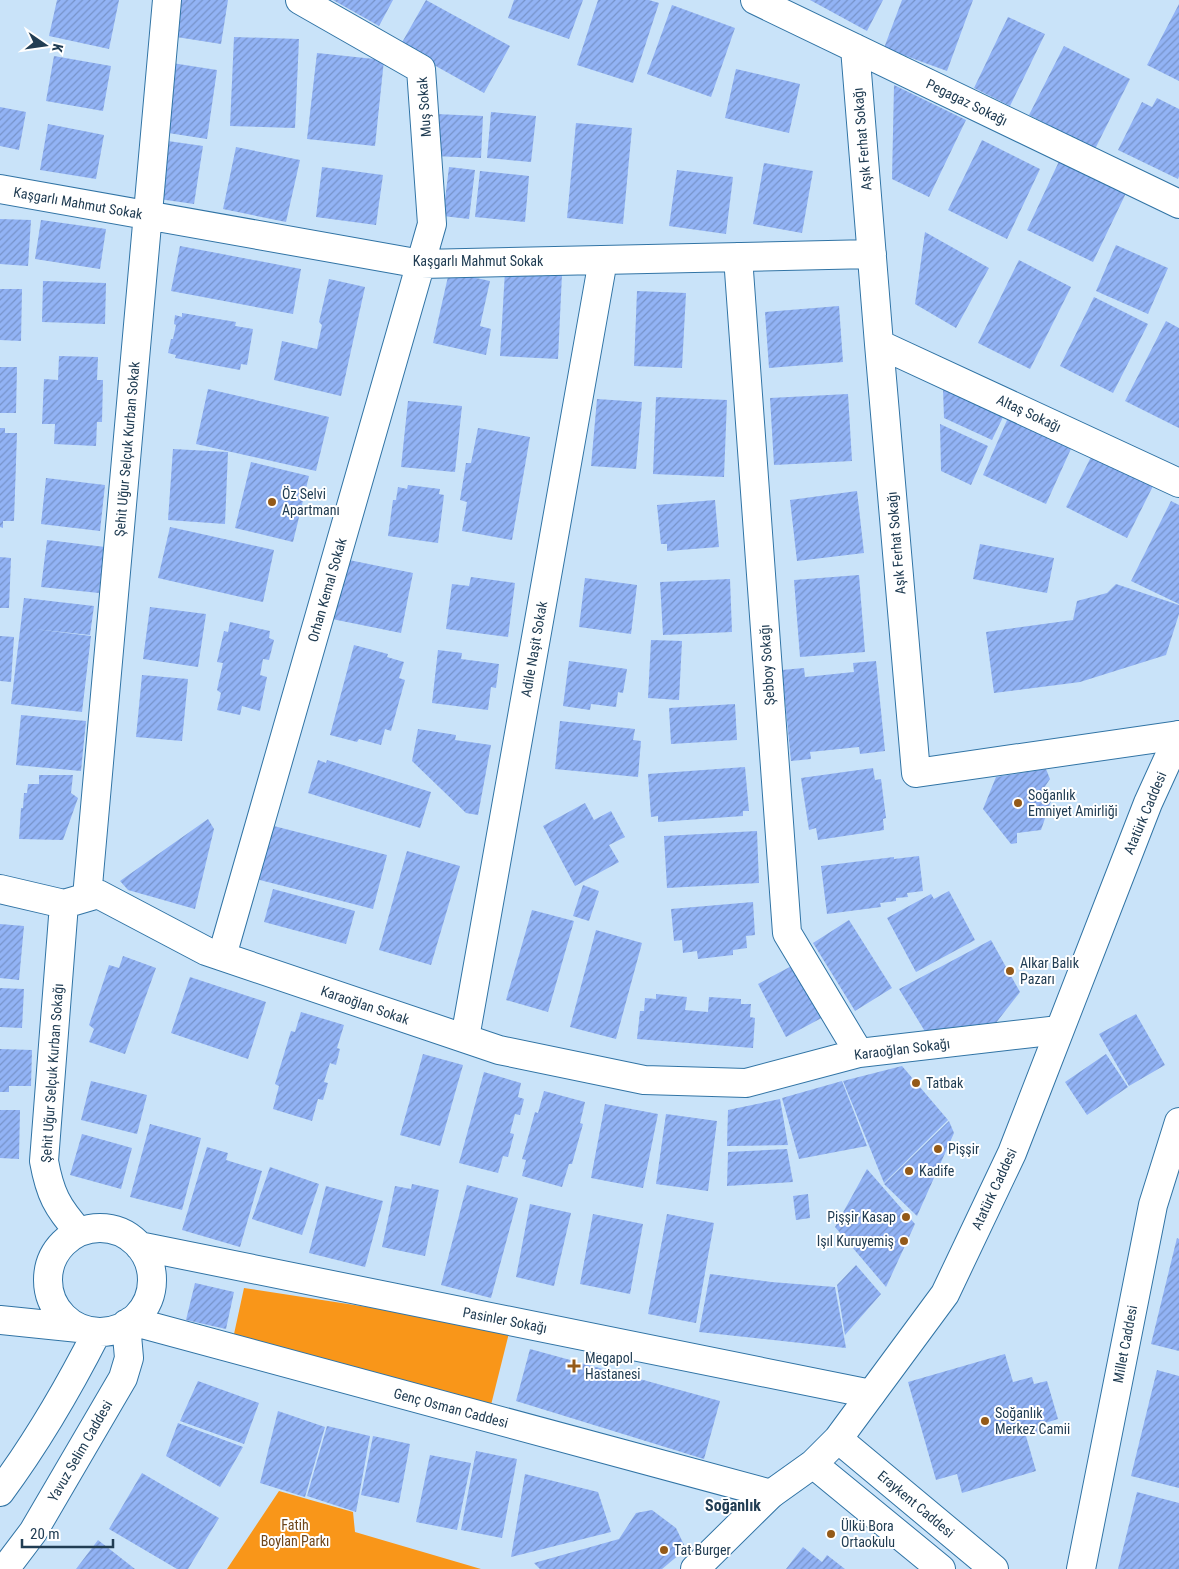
<svg xmlns="http://www.w3.org/2000/svg" width="1179" height="1569" viewBox="0 0 1179 1569" font-family="'Roboto Condensed',sans-serif">
<defs>
<pattern id="building-hatch" width="6" height="6" patternUnits="userSpaceOnUse" patternTransform="scale(1.25)"><rect width="6" height="6" fill="#92b3f5"/><path d="M-1 1l2-2M0 6l6-6M5 7l2-2" fill="none" stroke="#7793c9"/></pattern>
</defs>
<rect width="100%" height="100%" fill="#c9e3f9"/>
<!-- green -->
<path fill="#f99619" d="M244,1288L510,1329L490,1409L234,1334Z
M279,1491L353,1512L355,1532L481,1569H227Z"/>
<!-- building -->
<path fill="url(#building-hatch)" d="M57,0H119L109,49L49,36Z
M176,0H228L221,44L170,36Z
M333,0H393L379,26Z
M426,0L510,46L484,93L400,46Z
M514,0H583L569,39L508,18Z
M598,0H649L659,3L633,83L577,65Z
M810,0H883L867,31Z
M902,0H973L947,71L884,48Z
M1179,4V81L1147,65Z
M672,5L735,28L711,97L647,74Z
M1008,17L1045,34L1010,106L974,88Z
M234,37L299,39L295,128L230,126Z
M1064,46L1130,79L1095,149L1029,115Z
M317,53L384,60L375,146L307,139Z
M54,56L111,66L103,111L46,101Z
M172,63L217,70L207,139L162,132Z
M736,69L800,84L789,133L725,118Z
M894,85L966,120L929,197L892,179Z
M1157,98L1179,109V176L1178,179L1118,150L1142,102L1152,107Z
M0,107L26,112L19,150L0,146Z
M491,112L536,116L531,162L487,158Z
M435,114L483,116L481,158L433,156Z
M576,123L632,128L623,224L567,218Z
M48,124L104,135L96,179L40,170Z
M982,140L1040,169L1007,239L948,210Z
M168,141L203,146L194,204L159,199Z
M236,147L300,160L286,222L223,209Z
M1061,157L1128,189L1093,262L1027,230Z
M764,163L813,171L802,233L753,224Z
M322,167L383,175L376,225L316,217Z
M449,167L475,170L469,219L443,216Z
M677,170L733,177L726,234L669,226Z
M480,171L529,176L525,222L475,217Z
M0,219L31,220L28,266L0,264Z
M41,220L106,229L100,269L35,259Z
M925,232L989,268L956,328L915,304Z
M1116,245L1168,268L1148,314L1096,291Z
M180,246L301,269L293,314L171,291Z
M1019,260L1071,287L1030,369L978,343Z
M505,271L562,274L558,359L500,356Z
M449,272L490,281L480,326L491,329L486,355L433,343Z
M329,279L365,287L341,396L274,380L282,341L317,349L322,325L319,322Z
M43,281L106,283L105,324L42,322Z
M0,289H22L21,341L0,340Z
M637,291L686,293L682,368L634,366Z
M1094,297L1148,324L1113,393L1060,366Z
M839,306L843,362L769,368L765,312Z
M182,313L236,322L235,326L253,329L247,365L241,364L240,370L175,358L176,355L168,353L171,339H173L176,325L174,324L175,315L182,317Z
M1166,321L1179,328V428L1125,401Z
M59,356L98,357L97,380H103L102,422H97L96,446L54,444L55,424H42L44,379L58,380Z
M0,367H17L16,413H0Z
M208,389L329,417L316,471L196,444Z
M943,389L1003,417L992,440L944,418Z
M848,394L852,461L774,465L770,398Z
M656,397L727,400L724,477L653,474Z
M597,399L642,402L636,469L591,466Z
M408,401L462,406L455,472L401,467Z
M1011,411L1075,440L1046,504L983,475Z
M940,424L988,446L971,485L941,471Z
M0,428H5V433H17L14,521H3V528L0,527Z
M478,428L530,437L512,540L462,531L467,502L460,500L466,463H471Z
M173,449L228,452L225,524L168,520Z
M1093,453L1154,484L1127,538L1066,507Z
M251,462L309,476L293,542L235,528Z
M46,478L105,485L100,531L41,524Z
M408,485L440,489L439,494L444,495L438,543L388,536L393,500H396L398,487L407,489Z
M857,491L864,553L797,561L790,500Z
M715,500L719,547L667,551V544H661L657,505Z
M1171,501L1179,505V604L1131,581Z
M170,527L274,550L263,602L158,578Z
M47,540L105,547L99,593L41,587Z
M980,544L1054,558L1047,593L973,579Z
M0,557L11,558L9,608H0Z
M344,559L413,573L401,633L332,619Z
M859,575L865,652L800,657L794,580Z
M471,577L515,583L508,637L446,629L452,584L469,586Z
M585,578L637,585L631,634L579,627Z
M730,579L732,632L663,635L660,582Z
M1116,584L1179,605V614L1166,655L1080,682L994,693L986,632L1073,620L1077,601L1107,593Z
M24,598L94,606L90,635L34,629L91,636L82,712L11,704Z
M150,607L206,614L198,667L143,659Z
M230,622L270,631L269,638L274,640L269,660L263,659L260,675L267,677L260,711L242,706L240,715L217,710L221,693L217,690L223,663L217,662L224,631L228,632Z
M0,636L14,637L11,682L0,681Z
M651,640L682,641L679,700L648,698Z
M354,645L388,654L387,657L404,662L399,678L405,680L391,731L385,729L381,745L359,739L357,742L330,735Z
M438,650L462,653L461,659L499,664L496,688L491,687L488,710L432,703Z
M569,661L627,669L623,693L618,692L616,707L591,704L590,710L563,706Z
M876,661L885,751L860,754L859,747L810,752L811,759L791,761L782,670L804,668L805,677L854,672L853,663Z
M142,675L188,679L182,741L136,737Z
M735,704L737,740L671,744L669,708Z
M21,715L86,721L81,771L16,765Z
M560,721L635,729L633,740L641,741L638,777L555,769Z
M418,729L456,735L455,740L491,745L478,815L466,813L412,761Z
M318,760L326,763L327,760L431,792L420,828L308,793Z
M745,767L749,811H743V816L658,822V816L651,817L648,774Z
M873,768L875,780L881,779L886,818L883,819L884,830L818,840L816,828L809,830L801,778Z
M1046,769L1050,779L1044,788L1052,798L1041,830L1017,833V843L1011,844L983,809L996,777Z
M39,775H73L71,793L78,798L63,840L19,839L21,808H23L24,793H27L28,784H39Z
M585,803L594,820L611,811L625,837L609,845L619,862L575,886L543,826Z
M208,819L214,829L195,909L128,890L120,881Z
M266,824L387,855L373,909L252,878Z
M757,831L759,883L667,888L664,836Z
M407,851L460,866L431,965L379,950Z
M919,856L923,891L907,893L908,897L896,898V901L880,903L881,907L827,914L821,866L894,857V859Z
M583,885L599,891L589,921L573,916Z
M273,889L355,911L346,944L264,922Z
M949,891L975,940L916,972L887,918L931,894L934,899Z
M753,902L755,935L746,936L747,948L733,950V955L698,959L697,951L683,953L682,940L674,941L671,909Z
M532,910L574,921L548,1012L506,1000Z
M849,920L892,988L855,1011L813,943Z
M0,924L24,926L19,980L0,978Z
M596,930L642,943L616,1039L570,1027Z
M991,940L1020,992L992,1028L929,1038L899,989Z
M123,956L156,968L125,1054L89,1042L94,1029L89,1025L109,965L119,968Z
M801,961L829,1014L786,1037L758,984Z
M190,977L266,1002L248,1059L171,1033Z
M0,988L24,989L22,1028L0,1027Z
M656,994L687,997L685,1010L708,1012L709,997L741,999V1004H751L750,1017L755,1018L753,1048L637,1039L640,1011H644L645,998L656,999Z
M301,1012L344,1025L337,1048L340,1049L336,1065L330,1063L324,1082L328,1083L323,1100L318,1099L312,1121L273,1109L279,1086L275,1084L291,1031L295,1032Z
M1136,1014L1165,1065L1129,1086L1099,1034Z
M0,1049L32,1050L31,1086H9V1092H0Z
M423,1054L463,1065L440,1146L400,1135Z
M1106,1054L1128,1087L1087,1115L1065,1082Z
M902,1066L948,1120L884,1183L843,1081Z
M484,1072L521,1083L518,1097L524,1099L520,1115L515,1114L510,1133L514,1134L508,1157L503,1156L498,1173L459,1163Z
M91,1081L147,1095L137,1134L81,1120Z
M842,1081L867,1146L799,1159L782,1098Z
M544,1091L585,1102L580,1123L583,1124L572,1164H569L562,1187L522,1176L526,1160L522,1159L535,1112L538,1113Z
M780,1099L788,1145L727,1146L728,1110Z
M605,1104L658,1114L643,1188L591,1178Z
M0,1110H20L19,1159L0,1158Z
M666,1114L717,1121L708,1191L656,1184Z
M949,1121L954,1133L917,1216L884,1184Z
M150,1124L201,1138L182,1210L130,1197Z
M82,1134L132,1148L121,1189L70,1175Z
M207,1147L228,1153L226,1160L262,1171L240,1247L182,1230Z
M787,1149L793,1182L727,1186L728,1152Z
M270,1167L319,1184L302,1235L252,1219Z
M867,1169L915,1224L886,1287L835,1227Z
M412,1184L439,1190L425,1256L382,1247L395,1186L411,1189Z
M467,1185L518,1198L491,1298L441,1285Z
M326,1186L383,1201L365,1267L309,1253Z
M808,1194L810,1218L796,1220L793,1196Z
M530,1204L571,1213L554,1286L516,1277Z
M593,1214L643,1224L630,1294L580,1284Z
M667,1214L714,1223L696,1323L648,1314Z
M1177,1238L1179,1239V1351L1151,1344Z
M856,1265L881,1294L845,1335L837,1285Z
M710,1274L771,1282L835,1287L846,1348L699,1332Z
M195,1283L234,1292L226,1329L186,1320Z
M530,1349L720,1401L704,1459L516,1401Z
M1005,1354L1013,1382L1032,1377L1034,1384L1047,1381L1058,1419L1045,1423L1047,1430L1026,1436L1036,1471L962,1493L957,1474L936,1480L908,1382Z
M1157,1370L1179,1376V1488L1131,1476Z
M198,1381L259,1403L244,1444L180,1421Z
M278,1411L325,1427L305,1497L260,1483Z
M178,1423L243,1447L220,1487L166,1456Z
M327,1426L370,1436L356,1512L307,1496Z
M373,1436L410,1444L399,1503L361,1495Z
M476,1451L517,1459L502,1538L461,1530Z
M430,1455L471,1463L457,1530L416,1522Z
M142,1473L219,1518L188,1569H177L109,1529Z
M525,1474L598,1492L611,1532L511,1557Z
M1137,1492L1179,1503V1569H1118Z
M652,1510L676,1528L686,1549L662,1569H540L534,1563L619,1539L636,1513Z
M98,1540L135,1569H76Z
M803,1547L822,1562L827,1555L845,1569H786Z"/>
<g fill="none" stroke-linecap="round" stroke-linejoin="round">
<defs>
<path id="minor" d="M755,0L1179,204
M855,48L879,344L916,773L1179,735
M0,189L421,264L872,254
M738,257L787,933L859,1053
M879,344L1179,483
M0,889L64,904L98,894L206,951L499,1050L644,1080L746,1083L859,1053L1059,1030
M87,897L167,0
M64,904L44,1161C50,1194 57,1207 79,1232
M222,956L432,224L421,69L300,0
M465,1038L603,260
M48 1280a52 52 0 1 1 104 0a52 52 0 1 1-104 0Z
M139,1246L871,1394
M0,1320L79,1328
M131,1321L771,1494
M0,1492C37,1442 69,1387 97,1332
M5,1569L33,1532L123,1378L129,1358L126,1324"/>
<path id="tertiary" d="M838,1439L994,1569
M813,1464L941,1569
M695,1569L771,1494L813,1464L838,1439L945,1294L1012,1153L1148,803L1179,735
M1081,1569L1153,1205L1179,1122"/>
</defs>
<!-- minor casing -->
<use href="#minor" stroke="#3174a5" stroke-width="30"/>
<!-- tertiary casing -->
<use href="#tertiary" stroke="#3174a5" stroke-width="30"/>
<!-- minor -->
<use href="#minor" stroke="#fff" stroke-width="28"/>
<!-- tertiary -->
<use href="#tertiary" stroke="#fff" stroke-width="28"/>
</g>
<!-- markers -->
<g fill="#945a18" stroke="#fff" stroke-width="2">
<circle cx="272" cy="502" r="5"/>
<circle cx="1018" cy="803" r="5"/>
<circle cx="1010" cy="971" r="5"/>
<circle cx="916" cy="1083" r="5"/>
<circle cx="938" cy="1149" r="5"/>
<circle cx="909" cy="1171" r="5"/>
<circle cx="906" cy="1217" r="5"/>
<circle cx="904" cy="1241" r="5"/>
<path d="M571.5 1358.5h5v5h5v5h-5v5h-5v-5h-5v-5h5z"/>
<circle cx="985" cy="1421" r="5"/>
<circle cx="831" cy="1534" r="5"/>
<circle cx="664" cy="1550" r="5"/>
</g>
<g text-anchor="middle" stroke-width="4" stroke-linejoin="round" paint-order="stroke">
<!-- street labels -->
<g font-size="14" fill="#213d53" stroke="#fff">
<text transform="translate(967 102) rotate(26)" y="5">Pegagaz Sokağı</text>
<text transform="translate(424 107) rotate(-94)" y="5">Muş Sokak</text>
<text transform="translate(862 139) rotate(-95)" y="5">Aşık Ferhat Sokağı</text>
<text transform="translate(78 203) rotate(10)" y="5">Kaşgarlı Mahmut Sokak</text>
<text x="478" y="266">Kaşgarlı Mahmut Sokak</text>
<text transform="translate(1029 413) rotate(25)" y="5">Altaş Sokağı</text>
<text transform="translate(127 449) rotate(-85)" y="5">Şehit Uğur Selçuk Kurban Sokak</text>
<text transform="translate(896 543) rotate(-95)" y="5">Aşık Ferhat Sokağı</text>
<text transform="translate(327 590) rotate(-74)" y="5">Orhan Kemal Sokak</text>
<text transform="translate(534 649) rotate(-80)" y="5">Adile Naşit Sokak</text>
<text transform="translate(767 665) rotate(-94)" y="5">Şebboy Sokağı</text>
<text transform="translate(1145 813) rotate(-67)" y="5">Atatürk Caddesi</text>
<text transform="translate(365 1005) rotate(19)" y="5">Karaoğlan Sokak</text>
<text transform="translate(902 1049) rotate(-7)" y="5">Karaoğlan Sokağı</text>
<text transform="translate(52 1073) rotate(-86)" y="5">Şehit Uğur Selçuk Kurban Sokağı</text>
<text transform="translate(994 1189) rotate(-65)" y="5">Atatürk Caddesi</text>
<text transform="translate(505 1320) rotate(11)" y="5">Pasinler Sokağı</text>
<text transform="translate(1125 1344) rotate(-79)" y="5">Millet Caddesi</text>
<text transform="translate(451 1408) rotate(15)" y="5">Genç Osman Caddesi</text>
<text transform="translate(80 1451) rotate(-60)" y="5">Yavuz Selim Caddesi</text>
<text transform="translate(916 1504) rotate(40)" y="5">Eraykent Caddesi</text>
</g>
<!-- poi labels -->
<g font-size="14" fill="#213d53" stroke="#fff" text-anchor="start">
<text x="282" y="499">Öz Selvi<tspan x="282" dy="16">Apartmanı</tspan></text>
<text x="1028" y="800">Soğanlık<tspan x="1028" dy="16">Emniyet Amirliği</tspan></text>
<text x="1020" y="968">Alkar Balık<tspan x="1020" dy="16">Pazarı</tspan></text>
<text x="926" y="1088">Tatbak</text>
<text x="948" y="1154">Pişşir</text>
<text x="919" y="1176">Kadife</text>
<text x="896" y="1222" text-anchor="end">Pişşir Kasap</text>
<text x="894" y="1246" text-anchor="end">Işıl Kuruyemiş</text>
<text x="585" y="1363">Megapol<tspan x="585" dy="16">Hastanesi</tspan></text>
<text x="995" y="1418">Soğanlık<tspan x="995" dy="16">Merkez Camii</tspan></text>
<text x="841" y="1531">Ülkü Bora<tspan x="841" dy="16">Ortaokulu</tspan></text>
<text x="674" y="1555">Tat Burger</text>
</g>
<!-- park labels -->
<g font-size="14" fill="#6f461c" stroke="#fff">
<text x="295" y="1530">Fatih<tspan x="295" dy="16">Boylan Parkı</tspan></text>
</g>
<!-- quarter labels -->
<g font-size="16" font-weight="bold" fill="#213d53" stroke="#fff">
<text x="733" y="1511">Soğanlık</text>
</g>
</g>
<!-- north arrow -->
<g transform="translate(45 45) rotate(103)" stroke="#ffffff" stroke-width="4" paint-order="stroke">
<path d="M0-4L9 19L0 12L-9 19Z" fill="#213d53"/>
<text y="-8" font-size="14" font-weight="bold" text-anchor="middle" fill="#213d53">K</text>
</g>
<!-- scale -->
<path d="M22 1539v8h91v-8" fill="none" stroke="#213d53" stroke-width="2.5"/>
<text x="30" y="1539" font-size="15" fill="#213d53" stroke="#ffffff" stroke-width="4" paint-order="stroke">20 m</text>
</svg>
